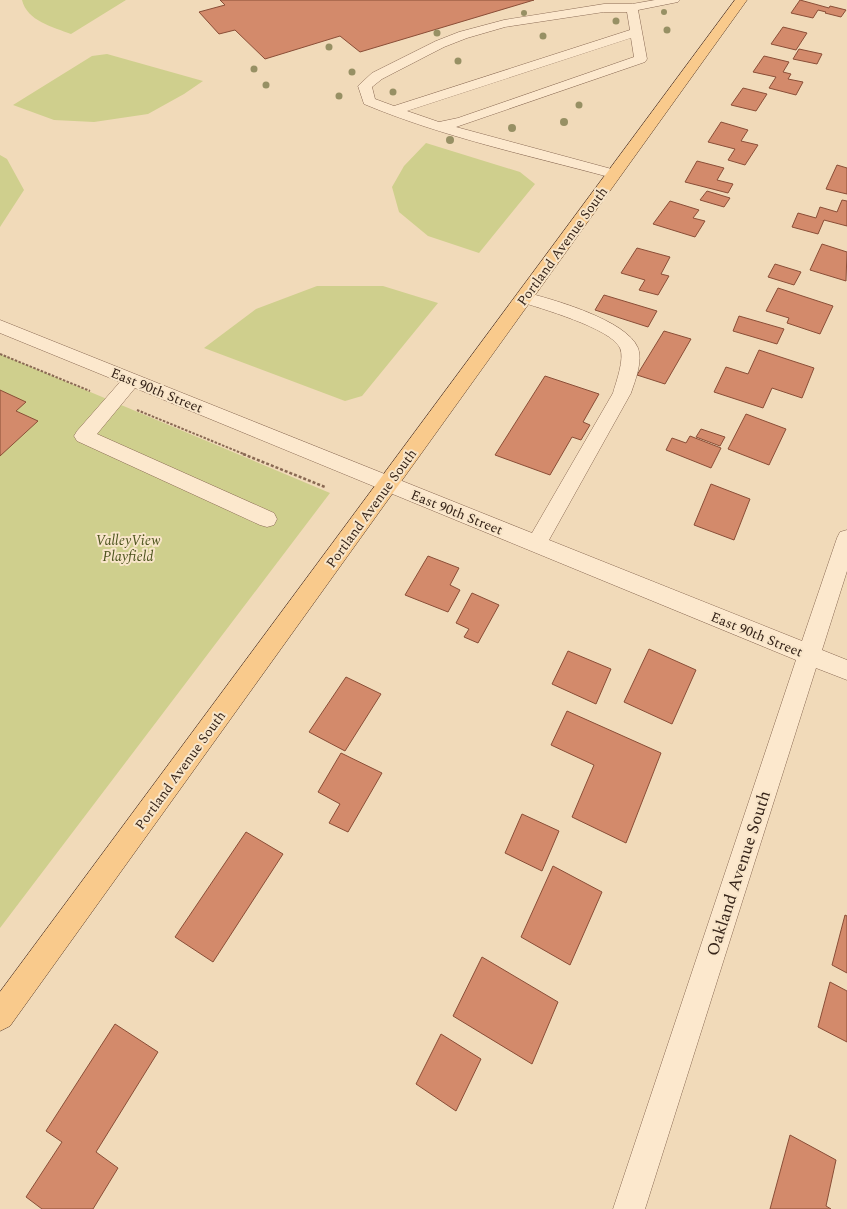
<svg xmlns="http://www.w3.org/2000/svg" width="847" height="1209" viewBox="0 0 847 1209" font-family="Spectral,serif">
<rect width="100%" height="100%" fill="#f1dab9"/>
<!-- green -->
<path fill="#cfcf8d" d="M22,0H126L71,34C53,27 27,21 22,0Z
M107,54L203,81L184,94L148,114L94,122L54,120L13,105L92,56Z
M426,143L520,172L535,184L479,253L428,236L399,212L392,187L404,166Z
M0,155L7,159L24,190L0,227Z
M317,286H383L438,303L362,396L345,401L204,348L256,309Z
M0,354L330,493L0,928Z"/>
<!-- building -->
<path fill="#d38a6b" stroke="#8a4e37" d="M220,0H534L360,52L340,36L265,59L235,30L219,34L199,12L225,5Z
M800,0L829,8L830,6L846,10L841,17L825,13L826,12L818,10L813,18L791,13Z
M783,27L807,33L796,50L771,44Z
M799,49L822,54L817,64L793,59Z
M764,56L789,62L783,72L791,74L788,79L803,82L796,95L769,88L776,77L753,72Z
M743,88L767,94L756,111L731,105Z
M721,122L748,130L741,141L758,145L745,165L728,160L735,149L708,142Z
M697,161L724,168L717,180L733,184L728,193L685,182Z
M837,165L847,168V194L826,189Z
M707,191L730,198L724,207L700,200Z
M842,200L847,201V226L824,220L818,234L792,227L798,213L816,218L820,207L837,212Z
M670,201L699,210L693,218L705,221L695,237L653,224Z
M822,244L847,252L846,281L810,270Z
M637,248L670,257L661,274L669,276L658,295L639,290L645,280L621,273Z
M775,264L801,272L794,285L768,277Z
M778,288L833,306L820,334L787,323L789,318L766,311Z
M604,295L657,311L648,327L595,310Z
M739,316L784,329L777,344L733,331Z
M664,331L691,339L665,384L637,375Z
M759,350L814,368L802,398L772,388L763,408L714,392L726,367L748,374Z
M545,376L599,394L583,422L590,425L581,440L572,437L550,475L495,455Z
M0,390L26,402L16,411L38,421L0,456Z
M746,414L786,429L769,465L728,449Z
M701,429L725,437L720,446L696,437Z
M690,436L721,448L711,468L666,450L672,438L686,443Z
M711,484L750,499L734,540L694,525Z
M428,556L459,568L450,585L460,590L448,612L405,595Z
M472,593L499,605L478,643L464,637L469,629L456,623Z
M649,649L696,670L672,724L624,702Z
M568,651L611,669L596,704L552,684Z
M346,677L381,694L345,751L309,732Z
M567,711L661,753L626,843L572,817L594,765L551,745Z
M341,753L382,773L348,832L329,823L340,804L318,792Z
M522,814L559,831L542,871L505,853Z
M246,832L283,854L213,962L175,937Z
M553,866L602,892L570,965L521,937Z
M845,915L847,916V973L832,965Z
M482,957L558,1002L532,1064L453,1016Z
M830,982L847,991V1042L818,1027Z
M115,1024L158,1052L96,1152L118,1168L93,1209H42L26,1197L62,1142L46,1131Z
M441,1034L481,1059L456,1111L416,1084Z
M790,1135L836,1160L826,1206L831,1209H770Z"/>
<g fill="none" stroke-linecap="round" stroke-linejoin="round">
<defs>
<path id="minor" d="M655,0H680L678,2L638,10L647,59L645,62L456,127L619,171L621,174L619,177L614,178L609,177C527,155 443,137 364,104L358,86L372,73L436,41L459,32L504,20L604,4H632ZM604,12H627L630,30L394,106L375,99L372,87L382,79L444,47L467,38L505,27ZM631,38L634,57L458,118L439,122L407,111Z
M524,292C552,299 627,320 638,348C643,361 635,381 631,393L549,540L802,641L837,538L840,532L847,530V571L822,650L847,660V680L816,668L645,1209H613L796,660L135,388L97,434L274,513L277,519L274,525L267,527L260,525L77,441L74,436L77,431L120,382L0,333V320L532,533L613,393C616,382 625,359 620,348C611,328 539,308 518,301L516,297L518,293Z"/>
<path id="major" d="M735,0H747L10,1026L0,1031V992Z"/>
</defs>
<!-- minor casing -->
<use href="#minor" stroke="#896953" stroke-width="1"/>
<!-- major casing -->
<use href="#major" stroke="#553828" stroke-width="1"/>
<!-- path-far1 -->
<path stroke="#896953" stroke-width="2" stroke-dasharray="2.5 1.5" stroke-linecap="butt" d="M0,354L90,391
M137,410L246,455"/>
<!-- path -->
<path stroke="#896953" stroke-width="2.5" stroke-dasharray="3 2" stroke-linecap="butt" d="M243,454L325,487"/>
<!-- minor -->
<use href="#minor" fill="#fce8cd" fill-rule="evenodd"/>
<!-- major -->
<use href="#major" fill="#f9ca8c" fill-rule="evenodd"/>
</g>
<!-- trees -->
<g fill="#979064">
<circle cx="664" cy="12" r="3"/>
<circle cx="524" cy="13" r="3"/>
<circle cx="616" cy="21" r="3.5"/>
<circle cx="667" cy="30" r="3.5"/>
<circle cx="437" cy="33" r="3.5"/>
<circle cx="543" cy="36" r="3.5"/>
<circle cx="329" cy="47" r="3.5"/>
<circle cx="458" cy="61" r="3.5"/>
<circle cx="254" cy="69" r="3.5"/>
<circle cx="352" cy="72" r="3.5"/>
<circle cx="266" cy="85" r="3.5"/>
<circle cx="393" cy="92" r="3.5"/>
<circle cx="339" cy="96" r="3.5"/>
<circle cx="579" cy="105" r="3.5"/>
<circle cx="564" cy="122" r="4"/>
<circle cx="512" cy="128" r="4"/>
<circle cx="450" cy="140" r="4"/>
</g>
<g text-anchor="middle" stroke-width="4" stroke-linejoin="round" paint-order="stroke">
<!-- street labels -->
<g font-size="14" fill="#362419" stroke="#f8e5c9">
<text transform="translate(562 246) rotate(-54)" y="5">Portland Avenue South</text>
<text transform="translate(157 390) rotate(22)" y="5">East 90th Street</text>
<text transform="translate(371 508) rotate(-54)" y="5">Portland Avenue South</text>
<text transform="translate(457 512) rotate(22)" y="5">East 90th Street</text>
<text transform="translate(757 634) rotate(22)" y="5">East 90th Street</text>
<text transform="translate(180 770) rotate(-54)" y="5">Portland Avenue South</text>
</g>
<!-- park labels -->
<g font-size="14" font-style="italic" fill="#4d541e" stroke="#f8e5c9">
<text x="128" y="545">ValleyView<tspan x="128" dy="16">Playfield</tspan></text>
</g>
<!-- near-street labels -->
<g font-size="17" fill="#362419" stroke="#f8e5c9">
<text transform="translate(738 873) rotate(-72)" y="6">Oakland Avenue South</text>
</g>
</g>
</svg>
